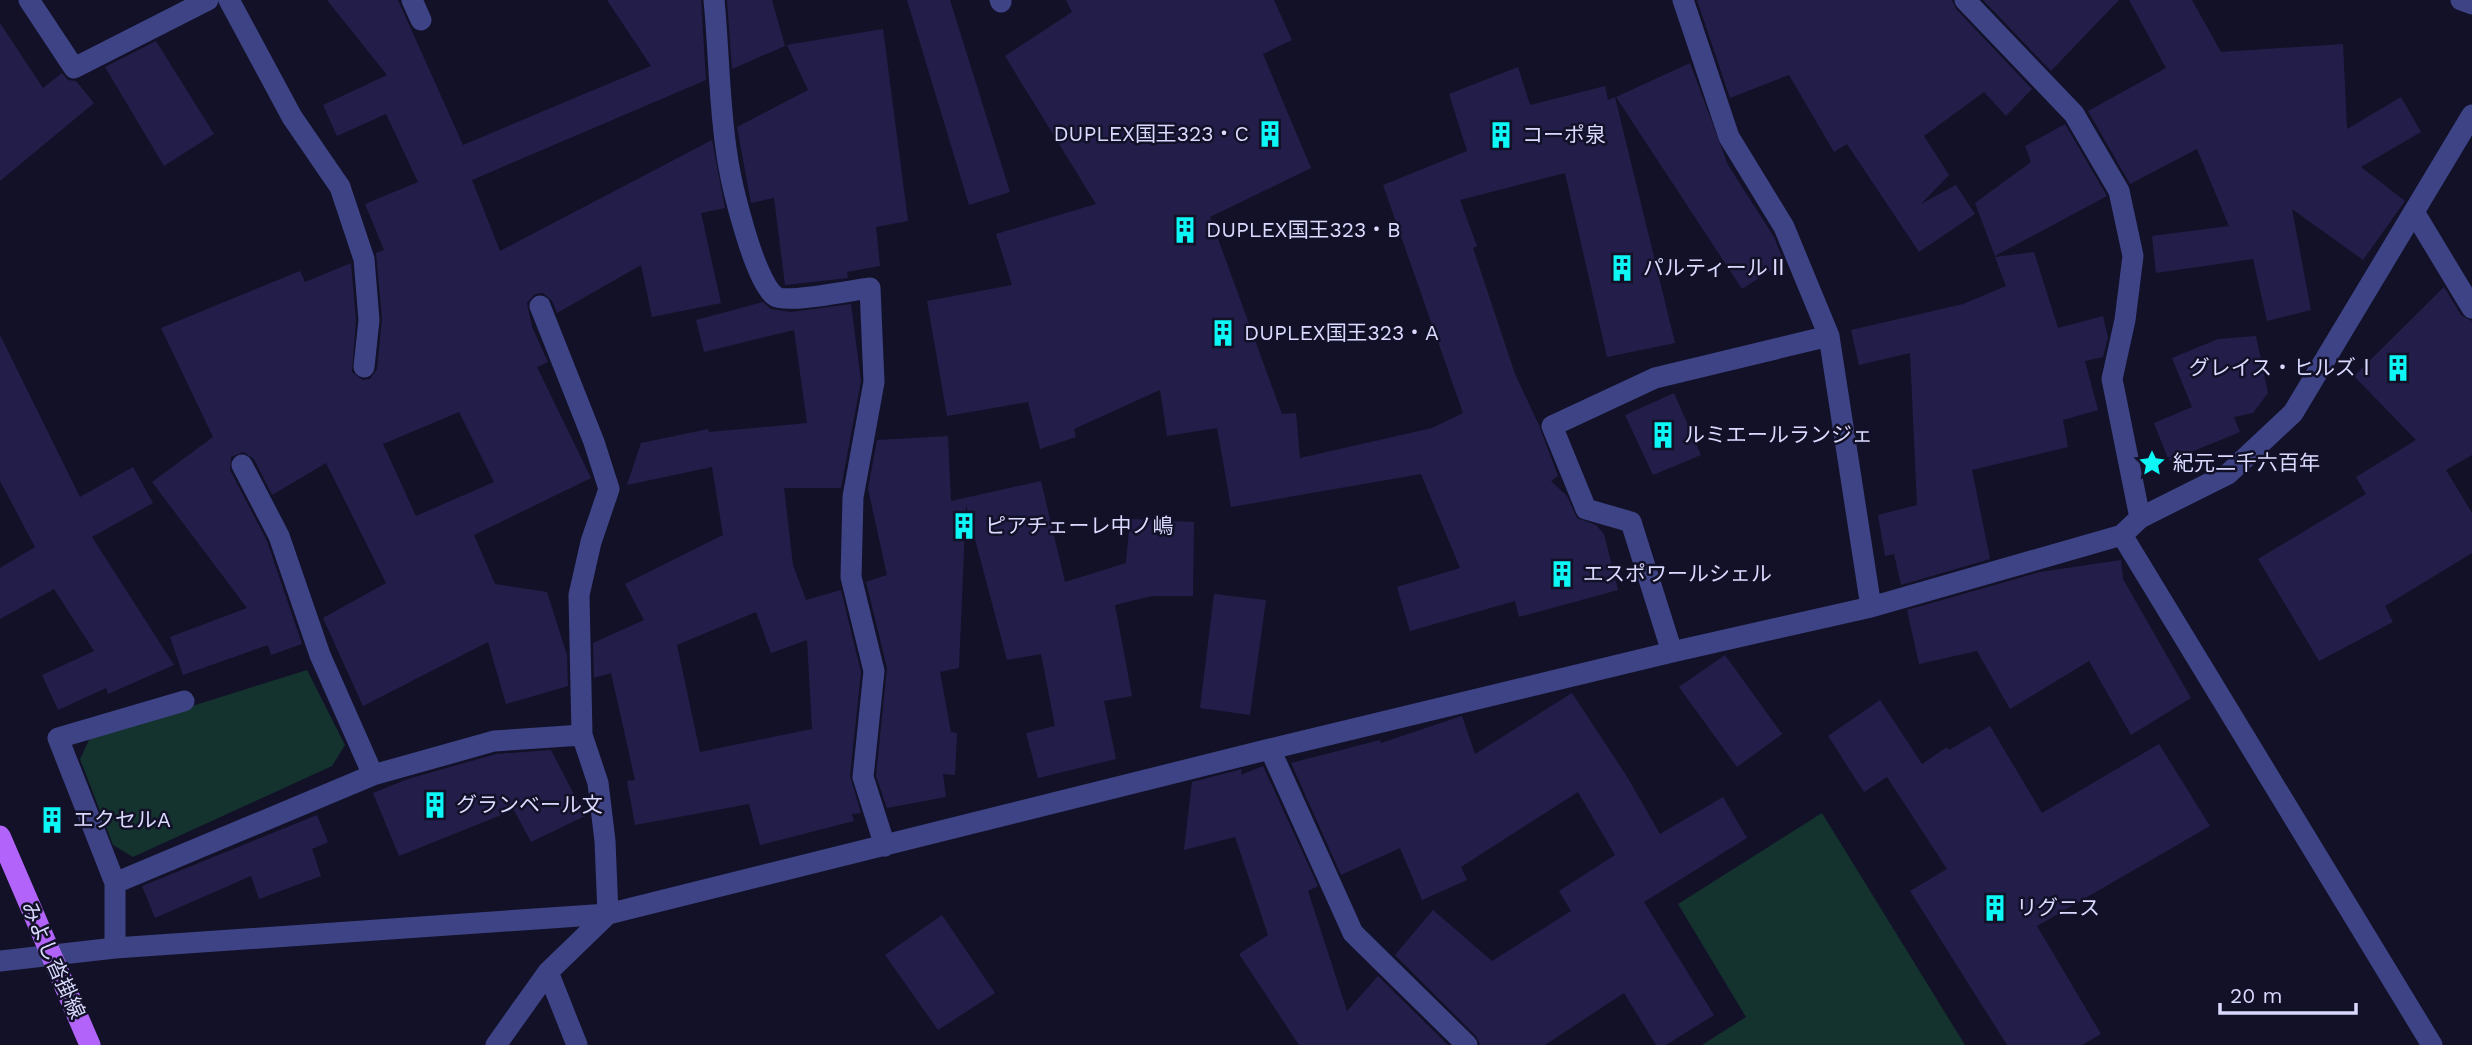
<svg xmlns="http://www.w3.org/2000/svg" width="2472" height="1045" viewBox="0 0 2472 1045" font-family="'Work Sans','Noto Sans JP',sans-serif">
<rect width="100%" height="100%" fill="#121128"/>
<!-- green -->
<path fill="#14322e" d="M307,670L345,745L332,766L133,857L113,845L80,759L90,738Z
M1822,813L1965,1045H1702L1746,1017L1678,904Z"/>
<!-- building -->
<path fill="#221e49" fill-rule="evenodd" d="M327,0H398L463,145L651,66L607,0H701L706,80L472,180L500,251L712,140L725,208L701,213L721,303L652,317L641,265L557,313L552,301L543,293L535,294L527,303L532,327L548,362L537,367L591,478L474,535L495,584L547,592L567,655L568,686L506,704L488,642L363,706L323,618L386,583L326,463L272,495L254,459L243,452L231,457L230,470L267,541L302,644L271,655L268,645L183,675L170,637L247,608L152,482L213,437L161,328L300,271L305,282L351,263L356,320L352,372L363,380L370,379L377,369L382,319L376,253L384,250L365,204L418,182L386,114L337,136L323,105L387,75ZM459,412L494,482L416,516L383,444Z
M727,0H772L785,46L732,69Z
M907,0H950L1010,192L969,205Z
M1066,0H1274L1292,40L1263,54L1311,168L1210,217L1282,414L1296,413L1300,458L1432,428L1463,413L1383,185L1467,151L1449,94L1518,67L1530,105L1605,86L1608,100L1615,97L1675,343L1607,357L1565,173L1460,200L1477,246L1473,248L1515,374L1539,425L1558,476L1551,481L1567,496L1577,518L1596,525L1604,534L1618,590L1519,617L1515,601L1410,631L1397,587L1460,568L1421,474L1231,507L1217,428L1167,436L1160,390L1074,429L1076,437L1040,449L1028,402L947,416L927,301L1012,285L996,234L1096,204L1005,56L1072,12Z
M1697,0H1952L1956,9L2032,89L2006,116L1984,92L1924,136L1949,175L1921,204L1956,185L1975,214L1919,252L1847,144L1834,152L1789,75L1730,98Z
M1983,0H2119L2051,71Z
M2129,0H2192L2221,52L2343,44L2347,129L2401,97L2421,132L2361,167L2405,201L2363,260L2292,209L2311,310L2267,321L2253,259L2156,273L2152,236L2229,226L2197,149L2130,184L2088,111L2166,68Z
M0,23L43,88L62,73L68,80L76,81L94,103L0,181Z
M883,29L908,221L876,227L880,266L847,272L848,278L785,285L774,198L751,203L737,127L808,90L787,45Z
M156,41L214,134L164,166L105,67Z
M1690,63L1728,165L1774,237L1784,262L1742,289L1616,97Z
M2065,124L2107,196L1995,256L1975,203L2031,162L2025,146Z
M2034,252L2058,328L2103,316L2108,338L2103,357L2085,361L2098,410L2063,420L2068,447L1972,470L1990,559L1901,585L1894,554L1885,556L1878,515L1917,505L1910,353L1859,365L1851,330L1963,304L2006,286L1995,257Z
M2444,287L2461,315L2472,321V455L2446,470L2472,513V553L2385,606L2393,622L2319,661L2258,559L2366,494L2356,477L2416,440L2354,376Z
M763,302L771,309L791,312L851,304L861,381L841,488H784L793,565L806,600L841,590L861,672L850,776L861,813L852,814L854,821L760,845L749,804L635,825L627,781L635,780L611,673L594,678L593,643L644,620L625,584L723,535L712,467L627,485L641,443L708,429L709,432L807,423L794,330L704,352L696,320ZM756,612L771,653L807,640L812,729L700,752L677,645Z
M0,335L80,497L133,467L153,503L92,537L174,665L108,694L106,688L58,710L42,675L94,651L54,589L0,619V568L35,547L0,481Z
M2256,336L2268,393L2253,413L2234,417L2240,432L2169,461L2154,423L2192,407L2172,358L2218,339Z
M1674,393L1701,455L1653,475L1625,415Z
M948,436L951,501L1041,481L1065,582L1126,563L1130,519L1194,522L1193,596H1152L1115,605L1132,696L1104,701L1116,759L1038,778L1026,733L1055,726L1041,654L1007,660L966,505L959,668L940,672L951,732L957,733L955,775L943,774L946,797L887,808L876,776L887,668L866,582L887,575L868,489L877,440Z
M2121,560L2123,579L2191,698L2131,735L2089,661L2010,709L1977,651L1919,664L1907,610L2040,572Z
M1214,594L1266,600L1250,715L1200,708Z
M1725,655L1782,734L1737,767L1679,687Z
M1572,693L1626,775L1660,834L1723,797L1747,838L1644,902L1714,1015L1666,1045H1656L1624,993L1545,1045H1480L1476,1036L1395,955L1433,910L1492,961L1571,911L1559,891L1615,855L1578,792L1461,867L1467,880L1422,900L1400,848L1341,875L1291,763L1380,740L1381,743L1462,716L1475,754Z
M1880,700L1922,764L1947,747L1949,750L1990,726L2042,813L2159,744L2210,826L2037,926L2101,1034L2082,1045H2007L1910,891L1947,869L1887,777L1864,792L1828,736Z
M551,750L585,816L531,842L514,810L399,856L373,793L408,779L496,754Z
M1263,766L1318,886L1308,891L1347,1011L1378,976L1448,1045H1299L1239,954L1268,935L1235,837L1184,850L1192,782L1242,769L1241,775Z
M317,815L328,842L312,849L321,876L259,899L251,876L155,918L142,886Z
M942,915L995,993L938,1030L885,955Z"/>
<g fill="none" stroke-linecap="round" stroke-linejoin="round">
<!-- minor -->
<path stroke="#3e4385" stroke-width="21" d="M29,0L74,68L208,0
M229,0L292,117L340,187L364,259L369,320L364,367
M412,0L421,20
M714,0C719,51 719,105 727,155C731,183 754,281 775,296C786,304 852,290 870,288L874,382L853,497L851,577L874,671L863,777L885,846
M1000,0L1001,2
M1683,0L1729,137L1784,227L1829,336L1871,607
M1965,0L2074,114L2119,191L2133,256L2125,320L2112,379L2140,518
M2461,0L2472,4
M2414,212L2472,308
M242,465L279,536L320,655L373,775
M2122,535L2432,1045
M1672,652L1631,522L1586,509L1552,426L1655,378L1829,336
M1270,749L1353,933L1467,1045
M115,883L373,775L494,741L582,735
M115,948V883L58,738L184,701
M0,961L115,948L608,914L605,841L598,783L582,735L579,595L591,542L609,489L594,442L540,306
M548,972L577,1045
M496,1045L548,972L608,914L1270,749L1672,652L1871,607L2122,535L2140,518L2228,474L2293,413L2472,115"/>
<!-- major -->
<path stroke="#b264fa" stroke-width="21" d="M0,836L90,1045"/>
</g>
<!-- icons -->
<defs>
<symbol id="building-bare" viewBox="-9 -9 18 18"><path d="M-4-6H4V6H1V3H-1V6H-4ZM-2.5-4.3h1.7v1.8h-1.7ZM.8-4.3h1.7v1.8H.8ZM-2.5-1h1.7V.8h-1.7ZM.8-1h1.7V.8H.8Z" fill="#0cf7f5" stroke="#121128" stroke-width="2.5" paint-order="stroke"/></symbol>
<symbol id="sight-bare" viewBox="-9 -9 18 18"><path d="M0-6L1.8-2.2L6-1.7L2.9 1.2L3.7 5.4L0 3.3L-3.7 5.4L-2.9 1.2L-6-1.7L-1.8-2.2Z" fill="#0cf7f5" stroke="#121128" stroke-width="2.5" paint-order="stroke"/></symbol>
</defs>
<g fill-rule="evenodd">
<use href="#building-bare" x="1251" y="115" width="38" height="38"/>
<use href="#building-bare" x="1482" y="116" width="38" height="38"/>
<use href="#building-bare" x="1166" y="211" width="38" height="38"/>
<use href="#building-bare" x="1603" y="249" width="38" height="38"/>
<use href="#building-bare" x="1204" y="314" width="38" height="38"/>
<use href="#building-bare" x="2379" y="349" width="38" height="38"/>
<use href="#building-bare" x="1644" y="416" width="38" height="38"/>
<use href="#sight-bare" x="2133" y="444" width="38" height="38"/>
<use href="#building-bare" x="945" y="507" width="38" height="38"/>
<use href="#building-bare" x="1543" y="555" width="38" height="38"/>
<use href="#building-bare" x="416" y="786" width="38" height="38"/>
<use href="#building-bare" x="33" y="801" width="38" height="38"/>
<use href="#building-bare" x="1976" y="889" width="38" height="38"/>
</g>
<g text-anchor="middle" stroke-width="5" stroke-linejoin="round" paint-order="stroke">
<!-- poi labels -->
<g font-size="21" fill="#dad9fe" stroke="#121128" text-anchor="start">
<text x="1249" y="141" text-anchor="end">DUPLEX国王323・C</text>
<text x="1522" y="142">コーポ泉</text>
<text x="1206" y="237">DUPLEX国王323・B</text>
<text x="1643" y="275">パルティールⅡ</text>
<text x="1244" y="340">DUPLEX国王323・A</text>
<text x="2377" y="375" text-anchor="end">グレイス・ヒルズⅠ</text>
<text x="1684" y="442">ルミエールランジェ</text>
<text x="2173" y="470">紀元二千六百年</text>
<text x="985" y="533">ピアチェーレ中ノ嶋</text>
<text x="1583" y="581">エスポワールシェル</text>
<text x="456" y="812">グランベール文</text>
<text x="73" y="827">エクセルA</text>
<text x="2016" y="915">リグニス</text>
</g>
<!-- street labels -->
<g font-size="21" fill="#dad9fe" stroke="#121128">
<text transform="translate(53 960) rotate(66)" y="7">みよし沓掛線</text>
</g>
</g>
<!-- scale -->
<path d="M2220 1003v10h136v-10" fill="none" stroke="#dad9fe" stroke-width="3.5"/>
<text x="2230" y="1003" font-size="21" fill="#dad9fe" stroke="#121128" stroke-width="5" paint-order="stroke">20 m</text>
</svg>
